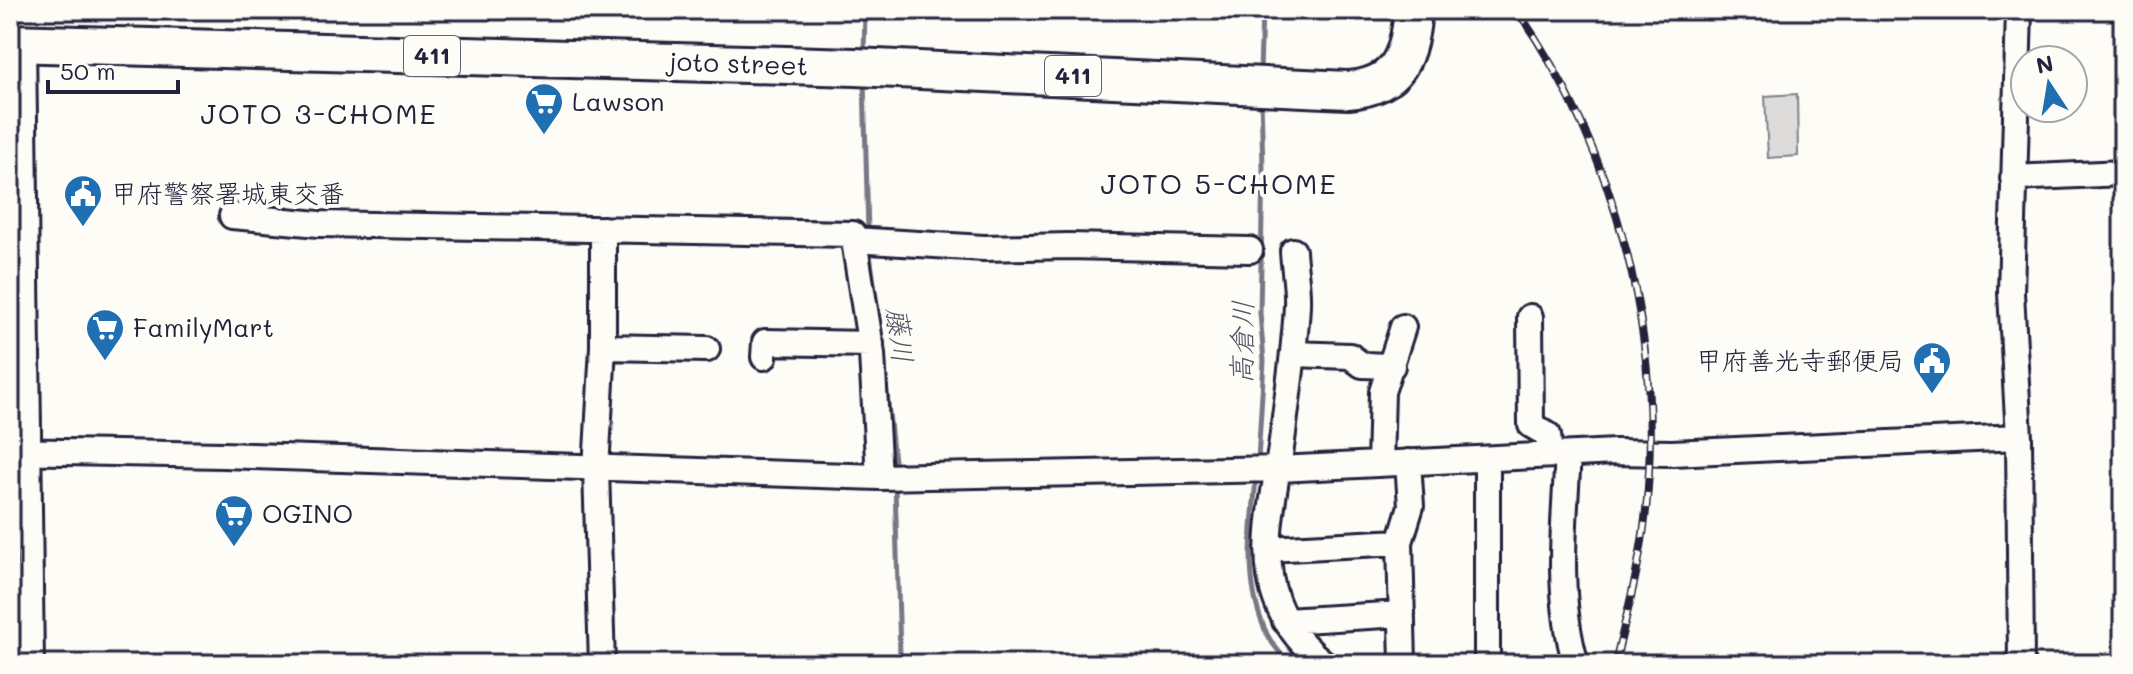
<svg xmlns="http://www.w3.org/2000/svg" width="2133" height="674" viewBox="0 0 2133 674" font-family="Mali,'Klee One',sans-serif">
<rect width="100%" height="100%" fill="#fdfcf7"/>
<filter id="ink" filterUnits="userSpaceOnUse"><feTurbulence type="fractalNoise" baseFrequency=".0125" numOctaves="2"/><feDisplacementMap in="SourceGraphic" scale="16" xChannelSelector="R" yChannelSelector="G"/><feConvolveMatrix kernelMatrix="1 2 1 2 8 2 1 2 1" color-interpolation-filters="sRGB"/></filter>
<g filter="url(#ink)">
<!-- green -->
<path fill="#dddcdb" stroke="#807f8b" stroke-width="2" d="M1797,94L1798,156L1768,158L1765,96Z"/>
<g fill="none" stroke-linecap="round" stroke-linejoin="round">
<!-- stream -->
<path stroke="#787885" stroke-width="5" d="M864,53L865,10
M1260,73L1262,10
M864,79L868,233
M869,247L880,328
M883,354L895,471
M1258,460L1264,361L1260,313L1263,167L1261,99
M1256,478C1252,530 1243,585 1267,634C1272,645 1282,655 1290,664
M895,485L900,655L903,664"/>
<defs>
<path id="minor" d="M2019,10L2011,293L2019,437L2021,664
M23,43L31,664
M2013,178L2123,173
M232,216L319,224L853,234L872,354L879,477
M853,240L984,248L1068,246L1250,250
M1293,251C1294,269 1298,287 1297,305C1295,348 1288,391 1283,433C1272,522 1241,598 1325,664
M1530,317L1531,425L1548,435L1550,455
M603,347L707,349
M1293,354L1350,356L1362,365L1392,366
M764,357L765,342L871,344
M10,451L223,455L879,477L1279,469L1616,452L1672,453L2019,437
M1568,455C1564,524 1556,597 1576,664
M1380,464L1382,392L1403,327
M1268,549L1400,542
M1285,621L1402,614
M602,664L596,469L603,347V229
M1403,664L1400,542L1411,506L1408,462
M1487,664V459"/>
<path id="highway" d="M10,43L855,67L1348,90C1400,86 1409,55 1413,10"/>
</defs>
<!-- minor casing -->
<use href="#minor" stroke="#22223b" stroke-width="30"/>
<!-- highway casing -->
<use href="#highway" stroke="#22223b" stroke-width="42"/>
<!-- minor -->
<use href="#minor" stroke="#fdfcf7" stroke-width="24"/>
<!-- highway -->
<use href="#highway" stroke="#fdfcf7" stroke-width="36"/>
<defs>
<path id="rail" d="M1517,10C1617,154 1664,336 1646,510C1641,562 1627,613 1615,664"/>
</defs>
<!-- rail casing -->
<use href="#rail" stroke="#22223b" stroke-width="8"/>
<!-- rail -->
<use href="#rail" stroke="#fdfcf7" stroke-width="5" stroke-dasharray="15" stroke-linecap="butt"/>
</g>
</g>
<!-- icons -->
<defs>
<symbol id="supermarket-pin" viewBox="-11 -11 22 30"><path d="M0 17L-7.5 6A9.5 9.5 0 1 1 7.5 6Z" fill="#1f6fb2" stroke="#fdfcf7"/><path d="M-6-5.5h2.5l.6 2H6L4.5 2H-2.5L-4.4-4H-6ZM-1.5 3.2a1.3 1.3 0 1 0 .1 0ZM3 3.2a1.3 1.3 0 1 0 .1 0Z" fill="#fff"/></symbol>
<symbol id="civic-pin" viewBox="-11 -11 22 30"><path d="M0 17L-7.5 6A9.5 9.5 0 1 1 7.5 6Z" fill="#1f6fb2" stroke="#fdfcf7"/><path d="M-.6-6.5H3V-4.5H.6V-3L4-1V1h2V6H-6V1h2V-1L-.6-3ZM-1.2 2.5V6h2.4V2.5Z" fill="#fff"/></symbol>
</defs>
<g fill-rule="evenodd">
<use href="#supermarket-pin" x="522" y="80" width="44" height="60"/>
<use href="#civic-pin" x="61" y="172" width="44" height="60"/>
<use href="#supermarket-pin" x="83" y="306" width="44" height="60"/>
<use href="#civic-pin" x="1910" y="339" width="44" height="60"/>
<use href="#supermarket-pin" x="212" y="492" width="44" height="60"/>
</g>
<g text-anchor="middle" stroke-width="8" stroke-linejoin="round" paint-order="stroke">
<!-- shield labels -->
<g fill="#fdfcf7" stroke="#646373" stroke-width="2">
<rect x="404" y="36" width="56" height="40" rx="6"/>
<rect x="1045" y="56" width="56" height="40" rx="6"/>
</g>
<g font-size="24" font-weight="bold" fill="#22223b">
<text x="432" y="64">411</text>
<text x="1073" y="84">411</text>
</g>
<!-- street labels -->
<g font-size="26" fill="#22223b" stroke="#fdfcf7">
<text transform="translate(738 64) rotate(2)" y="9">joto street</text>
</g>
<!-- poi labels -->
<g font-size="26" fill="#22223b" stroke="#fdfcf7" text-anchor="start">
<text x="572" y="111">Lawson</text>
<text x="111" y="203">甲府警察署城東交番</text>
<text x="133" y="337">FamilyMart</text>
<text x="1904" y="370" text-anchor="end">甲府善光寺郵便局</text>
<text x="262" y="523">OGINO</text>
</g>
<!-- neighbourhood labels -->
<g font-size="28" letter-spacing="2" fill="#22223b" stroke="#fdfcf7">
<text x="319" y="124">JOTO 3-CHOME</text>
<text x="1219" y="194">JOTO 5-CHOME</text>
</g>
<!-- water labels -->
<g font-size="28" font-style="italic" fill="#545466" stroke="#fdfcf7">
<text transform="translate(900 335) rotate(83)" y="10">藤川</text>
<text transform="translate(1242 342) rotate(-89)" y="10">高倉川</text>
</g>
</g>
<!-- margin -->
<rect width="2133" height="674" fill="none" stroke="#fdfcf7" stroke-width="40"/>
<rect x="20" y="20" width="2093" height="634" fill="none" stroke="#22223b" stroke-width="3" filter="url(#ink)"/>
<!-- north arrow -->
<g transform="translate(2049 84) rotate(348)"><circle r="38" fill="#fdfcf7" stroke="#a5a5ac" stroke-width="2"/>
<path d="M0-6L14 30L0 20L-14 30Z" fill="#1f6fb2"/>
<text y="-12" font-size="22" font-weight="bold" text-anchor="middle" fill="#22223b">N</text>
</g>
<!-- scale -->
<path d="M48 80v12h130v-12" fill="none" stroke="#22223b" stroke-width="4"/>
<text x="60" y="80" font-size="24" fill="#22223b" stroke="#fdfcf7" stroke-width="6" paint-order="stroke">50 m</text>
</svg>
